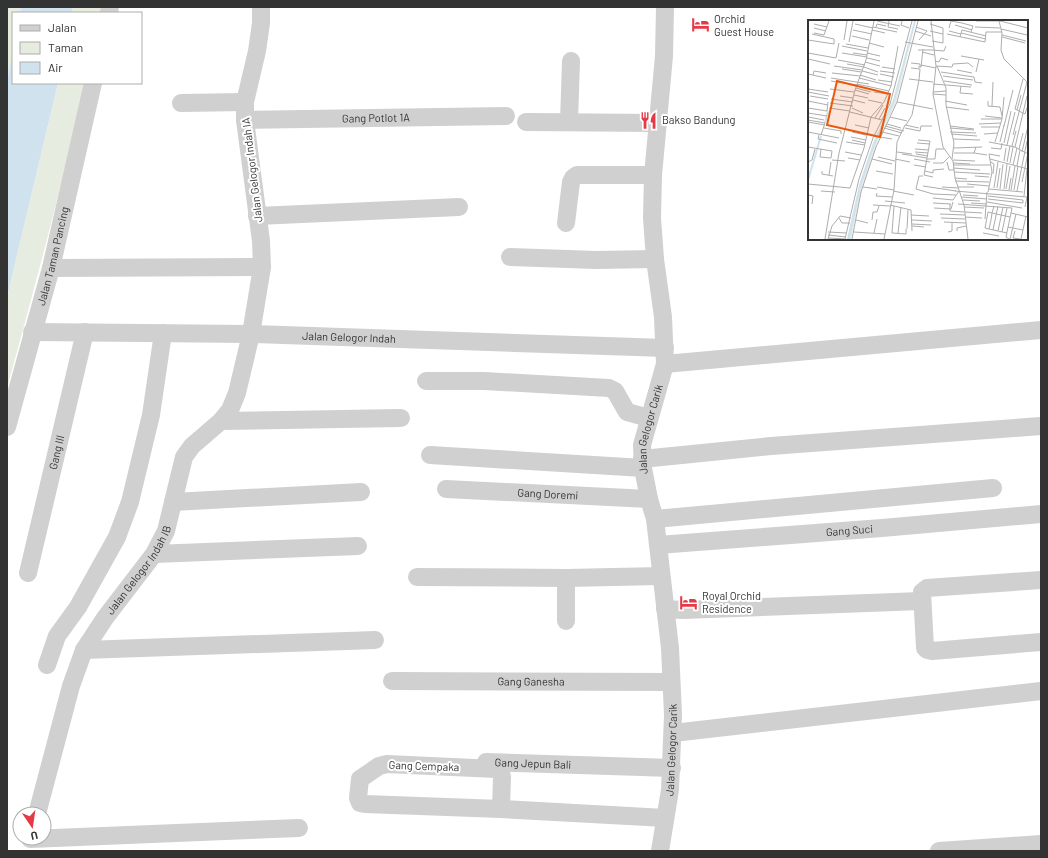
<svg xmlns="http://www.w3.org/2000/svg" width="1048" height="858" viewBox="0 0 1048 858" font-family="Barlow,sans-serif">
<rect width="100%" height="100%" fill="#fff"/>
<!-- green -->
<path fill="#e6ecdf" d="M7,7H21L20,13H13V49L7,82Z
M73,7H102L101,13H72Z
M58,83H85C62,185 35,287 7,388V297Z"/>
<!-- water -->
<path fill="#cfe2ee" d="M21,7H73L72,13H20Z
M13,49V83H58L7,297V82Z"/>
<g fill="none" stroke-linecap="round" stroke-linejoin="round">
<!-- minor -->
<g stroke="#d0d0d0" stroke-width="18">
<path d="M109,13L110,7"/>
<path d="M181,103L245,102"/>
<path id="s1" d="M245,120L506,116"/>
<path d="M526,122L658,123"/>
<path d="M569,122L571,61"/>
<path d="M257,216L459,207"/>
<path d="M566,223L571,182L573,178L577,175H653"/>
<path d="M510,257L596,260L655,259"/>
<path d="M51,268L262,267"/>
<path id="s2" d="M32,332L251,334L665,348"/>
<path d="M665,364L1041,330"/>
<path d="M426,381H484L609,388L615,391L627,412L649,418"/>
<path d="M221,421L401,418"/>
<path id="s3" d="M7,427L51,268L93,83"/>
<path d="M430,455L643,468"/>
<path d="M642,459L771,446L1041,426"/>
<path id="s4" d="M446,489L649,499"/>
<path d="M173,502L361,492"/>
<path d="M655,519L993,488"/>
<path id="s5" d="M658,545L882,528L1041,514"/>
<path d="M154,554L358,546"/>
<path id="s6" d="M28,573L85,332"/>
<path d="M417,577L566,578L661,576"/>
<path d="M1041,580L927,588L922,592L925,648L927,650L932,651L1041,642"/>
<path d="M665,609L683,610L921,601"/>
<path d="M566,621V578"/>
<path d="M84,650L375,640"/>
<path d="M47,665L57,636L78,607L117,537L130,502L151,415L163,333"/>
<path id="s7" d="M392,681L671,682"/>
<path d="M673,733L1041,691"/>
<path id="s8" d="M486,762L672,768"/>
<path d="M501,809L502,777L501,772L496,769L387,764L379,766L360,779L358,798L360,803L365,804L501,809L665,818"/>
<path id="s9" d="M37,814L71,686L84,650L105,618L154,554L166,531L184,457L192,446L221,421L230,410L237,393L251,334L262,267L261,241L245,120V102L257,51L261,23V7"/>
<path d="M30,839L299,828"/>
<path id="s10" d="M660,851L670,790L673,715L670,648L655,519L649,499L643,468L642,445L665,364L663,317L655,259L652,218L653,175L664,56L665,7"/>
<path d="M939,851L1041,844"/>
</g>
</g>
<!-- icons -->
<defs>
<symbol id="hotel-bare" viewBox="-9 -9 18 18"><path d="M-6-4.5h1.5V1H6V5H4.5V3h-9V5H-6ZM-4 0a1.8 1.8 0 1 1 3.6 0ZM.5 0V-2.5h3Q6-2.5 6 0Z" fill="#e63946" stroke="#fff" stroke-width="2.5" paint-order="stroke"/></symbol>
<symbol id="restaurant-bare" viewBox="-9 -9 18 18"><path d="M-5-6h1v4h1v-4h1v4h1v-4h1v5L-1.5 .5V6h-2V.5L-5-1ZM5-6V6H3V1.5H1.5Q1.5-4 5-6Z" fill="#e63946" stroke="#fff" stroke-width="2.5" paint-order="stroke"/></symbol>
</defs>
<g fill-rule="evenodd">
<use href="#hotel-bare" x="688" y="12" width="25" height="25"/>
<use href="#restaurant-bare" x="636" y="108" width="25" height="25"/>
<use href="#hotel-bare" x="676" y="590" width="25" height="25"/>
</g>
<g text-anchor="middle" stroke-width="4" stroke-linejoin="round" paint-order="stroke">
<!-- poi labels -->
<g font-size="11" fill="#333" stroke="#fff" text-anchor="start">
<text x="714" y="23">Orchid<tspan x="714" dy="13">Guest House</tspan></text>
<text x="662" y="124">Bakso Bandung</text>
<text x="702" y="600">Royal Orchid<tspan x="702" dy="13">Residence</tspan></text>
</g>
<!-- street labels -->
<g font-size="11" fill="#333" stroke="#fff">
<text dy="4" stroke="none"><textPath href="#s1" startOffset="131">Gang Potlot 1A</textPath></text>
<text transform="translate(252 170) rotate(-97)" y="4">Jalan Gelogor Indah IA</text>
<text dy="4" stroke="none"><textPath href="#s3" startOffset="177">Jalan Taman Pancing</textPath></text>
<text dy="4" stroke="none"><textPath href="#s2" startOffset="317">Jalan Gelogor Indah</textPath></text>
<text dy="4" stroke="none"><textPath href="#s10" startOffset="426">Jalan Gelogor Carik</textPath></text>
<text dy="4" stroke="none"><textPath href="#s6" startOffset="124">Gang III</textPath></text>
<text dy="4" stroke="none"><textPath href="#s4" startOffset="102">Gang Doremi</textPath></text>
<text dy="4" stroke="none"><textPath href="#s5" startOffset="192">Gang Suci</textPath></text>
<text dy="4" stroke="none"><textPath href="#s9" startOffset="268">Jalan Gelogor Indah IB</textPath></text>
<text dy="4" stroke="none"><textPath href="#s7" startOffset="139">Gang Ganesha</textPath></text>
<text dy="4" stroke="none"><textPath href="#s10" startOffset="102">Jalan Gelogor Carik</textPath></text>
<text dy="4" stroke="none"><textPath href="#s8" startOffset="47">Gang Jepun Bali</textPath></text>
<text transform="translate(424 766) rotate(2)" y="4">Gang Cempaka</text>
</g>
</g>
<!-- overview -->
<g transform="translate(808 20)">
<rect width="220" height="220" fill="#fff"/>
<path d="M108,1L88,83L70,120L53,171L43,219H42L53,167L67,125L87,81Z" fill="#e6ecdf"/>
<path d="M106,1H108L87,81L67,125L53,167L42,219H39L51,165L65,123L85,80Z" fill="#cfe2ee"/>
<path fill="none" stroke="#cfe2ee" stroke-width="2" d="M17,103L20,91M0,160L13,116"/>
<path fill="none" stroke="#adadad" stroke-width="1" d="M69,1L92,6M81,1L80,7L90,9M94,1L93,5L101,8M123,1L128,46L125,74L135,127L145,141L147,158L156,185L160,219M168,1H192L220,8M191,1L194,13L193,30L196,39L220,63M6,4L19,7M47,4L65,8M122,4L135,8V23L124,21M147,5L164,10M65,7L89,12M68,7L69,4L78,6M108,7L119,11L111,20M167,7L192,8M6,8L18,11M141,8L143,1L154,3L165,6L163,12M193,9L219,15M45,10L64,14M64,10L77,13M107,11L123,16M122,11L135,14M141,11L153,14M6,13L16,15L21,1M153,13L178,19M139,14L177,22L178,12H194M194,15L218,21M44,16L61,20M152,17L154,10L178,16M194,17L217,23M0,20L26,24V19L4,14M36,20L39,1M41,22L45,1M97,22L125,27M61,23L76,27M38,24L60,28M34,26L59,31M110,30H125M125,30L136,31L138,26M114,32L126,35M0,33L28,38L31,23M34,33L59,37M45,33L59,35M59,33L72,36M153,36L176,40M59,38L72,41M0,39L22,44M30,40L57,45M127,41L131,42L133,38L140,40M57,42L72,46M103,43L112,44V47M39,44L56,47M145,44L160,43L165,47M113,45L128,48M26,46L54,50M128,46L144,47L145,44M129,46L138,68V85L146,123L144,139M56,47L70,52M74,47L87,49M110,47H113L115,29M103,48L112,49L111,60M34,49L53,52M149,50L164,53M54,51L70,55M72,51L87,53M133,52L166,57L167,62L174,63M168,52L171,39M24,53L52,56M0,54L18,58M72,54L86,57M5,55L6,51L18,53M52,55L68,60M135,56L165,60M23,58L61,64M51,58L83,66M101,59L125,62M215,59L207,89L217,94L220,85M70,60L84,62M23,61L49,65M136,61L164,65M49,64L81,71M125,64L163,67M153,66L152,73L165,74M48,68L63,72M0,69L20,72M22,69L46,72M47,70L61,74M0,72L21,76M66,72L80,74M125,72L138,71M125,74L138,75M46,75L60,78M2,76L20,79M32,76L45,78M23,79L45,82M45,80L57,83M60,80L74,83M0,81L20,85M137,81L159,85M180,81V86L192,87L194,96M89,82L125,89M22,83L45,86M184,86L185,62M138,87L161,90M0,88L19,91L20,82M21,88L42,91M44,88L55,93M209,90L213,75M42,92L74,100M0,93L19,96M177,96L194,98M0,97L16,100M82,97L99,101M67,98L75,85M71,99L77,88M173,99H194M0,100L17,103L13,115M0,102L17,105M79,104L93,108M171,104L193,103M47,105L61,108M98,105L104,95L111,60M77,106L96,111M142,106L166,109M196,106L205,70M173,107H192M16,108L33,111V114M76,108L94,113M97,108L112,111L113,106H124M142,108L166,110M0,112L31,118M44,112L58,115M74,112L91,116M142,112L168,113M143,114L169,116M176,114L190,113M11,115L10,119L29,123M205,115L219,62M43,117L58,120M72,117L84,119M145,119L172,120M44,120L57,123M110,120L122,121L116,155L125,157M38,122L57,125M181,122L207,127L220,134M187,122L194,99L196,77M192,122L196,105M109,123L122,124M196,123L203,91M199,125L207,92M204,126L208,111M0,127L24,131L23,138L12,137L13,129M207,127L219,76M146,128L174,127M183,128L193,129L194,123M107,129L121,130M211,129L215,113M37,132L53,135M89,132L104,134M107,132L120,133M214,132L220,106M146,133H166L168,127M166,133L179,135M94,134L119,138M108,134L120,136M70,137L87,141M40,138L52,140M64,139L84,144M87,139L102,142M106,139L122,142M119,139H127L128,129H136M182,139L220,149M24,140L37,141M145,140L167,141M196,141L198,128M0,142L4,140L7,129M139,142L141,150H146M183,142L186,144L185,154M199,142L202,126M125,143H135L142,136M145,143L162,144M202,143L205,127M106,145L118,147M145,145H182M205,145L209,128M209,146L212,130M145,148L172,150M14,151V154L25,156M68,151L85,154M117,151L125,153V150L136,149M146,152L182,154M21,155L23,142M115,156H111L108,169L125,174L148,175M167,156L181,157M147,158L159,159M147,161L181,162M214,162L220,133M0,164L42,168L56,128L63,97L76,82L83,66L90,26M159,164L181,166M115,166L148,171M55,167L69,169M69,167L86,170M134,167L150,168M150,167H166M186,168L190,142M189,168L192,148M181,169L215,172M192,169L195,144M196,169L199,144M198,169L202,146M201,170L203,158M203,170L207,146M206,170L210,146M13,171L27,172M85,171L106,175M147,171L219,177L217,187M209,171L219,121M180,172L184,152L181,134L192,136M69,173L68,176L84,177M0,175L5,176L4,184M155,175L170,176M216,176L219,149M154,177L179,179M125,178L145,180L151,171M180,179L215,183V180L180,176M155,180L172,181M77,181L97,183M179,182L214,188M125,183L143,184M163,183L179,184M142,184V191L156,192M150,184L204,188L198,217L201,219M65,185L82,186M82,185L103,190L104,211M86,186L84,213L98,214V209M186,186L184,193L183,200L181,209L177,208L180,192L184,193L202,197M156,187L176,188M126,188L143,189L145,182M157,192L174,193M203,193L220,197M132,194L157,195M103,195L121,196M157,197L174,198M31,198L34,203H42M133,198L157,199M177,199L179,172M48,200L60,203M64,200L65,192H69L71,186M104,200L124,201M136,202L158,203M104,204L123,205M104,206L116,207M200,207L215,210M99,209L100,190M181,209L199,213M185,210L190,186M149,211V208L158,206M190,211L195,187M207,211L205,218L212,219M20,212L39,213M46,212L77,214M140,212L144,211V203M194,212L199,188M66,213L69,199M90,213L93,187M175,213L191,216M20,215L38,217M20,218L37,219M17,219L31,133L47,70L58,40L66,1M20,219L24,206L32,196L43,198M37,219L51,159L65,118L82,84L104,1M44,219L53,172L68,127L89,82L110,1M76,219L86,170L89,122L97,105L111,108M202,219L208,194M213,219L218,196"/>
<path fill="#e8590c" fill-opacity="0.15" stroke="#e8590c" stroke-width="2" d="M29,61L82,74L72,117L19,105Z"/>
<rect width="220" height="220" fill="none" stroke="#333" stroke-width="2"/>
</g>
<!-- border -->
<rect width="1048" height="858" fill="none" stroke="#333333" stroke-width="16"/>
<!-- legend -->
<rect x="12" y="12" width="130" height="72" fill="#ffffff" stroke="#adadad"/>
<rect x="20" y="25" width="20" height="6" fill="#d0d0d0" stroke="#adadad"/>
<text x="48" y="32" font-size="12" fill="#333333">Jalan</text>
<rect x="20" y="42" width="20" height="12" fill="#e6ecdf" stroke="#adadad"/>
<text x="48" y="52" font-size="12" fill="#333333">Taman</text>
<rect x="20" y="62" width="20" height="12" fill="#cfe2ee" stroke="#adadad"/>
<text x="48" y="72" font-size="12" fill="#333333">Air</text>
<!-- north arrow -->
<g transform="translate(32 826) rotate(167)"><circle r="19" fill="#ffffff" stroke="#adadad"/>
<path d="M0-3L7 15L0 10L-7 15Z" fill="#e63946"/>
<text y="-6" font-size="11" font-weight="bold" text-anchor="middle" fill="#333333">U</text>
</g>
</svg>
